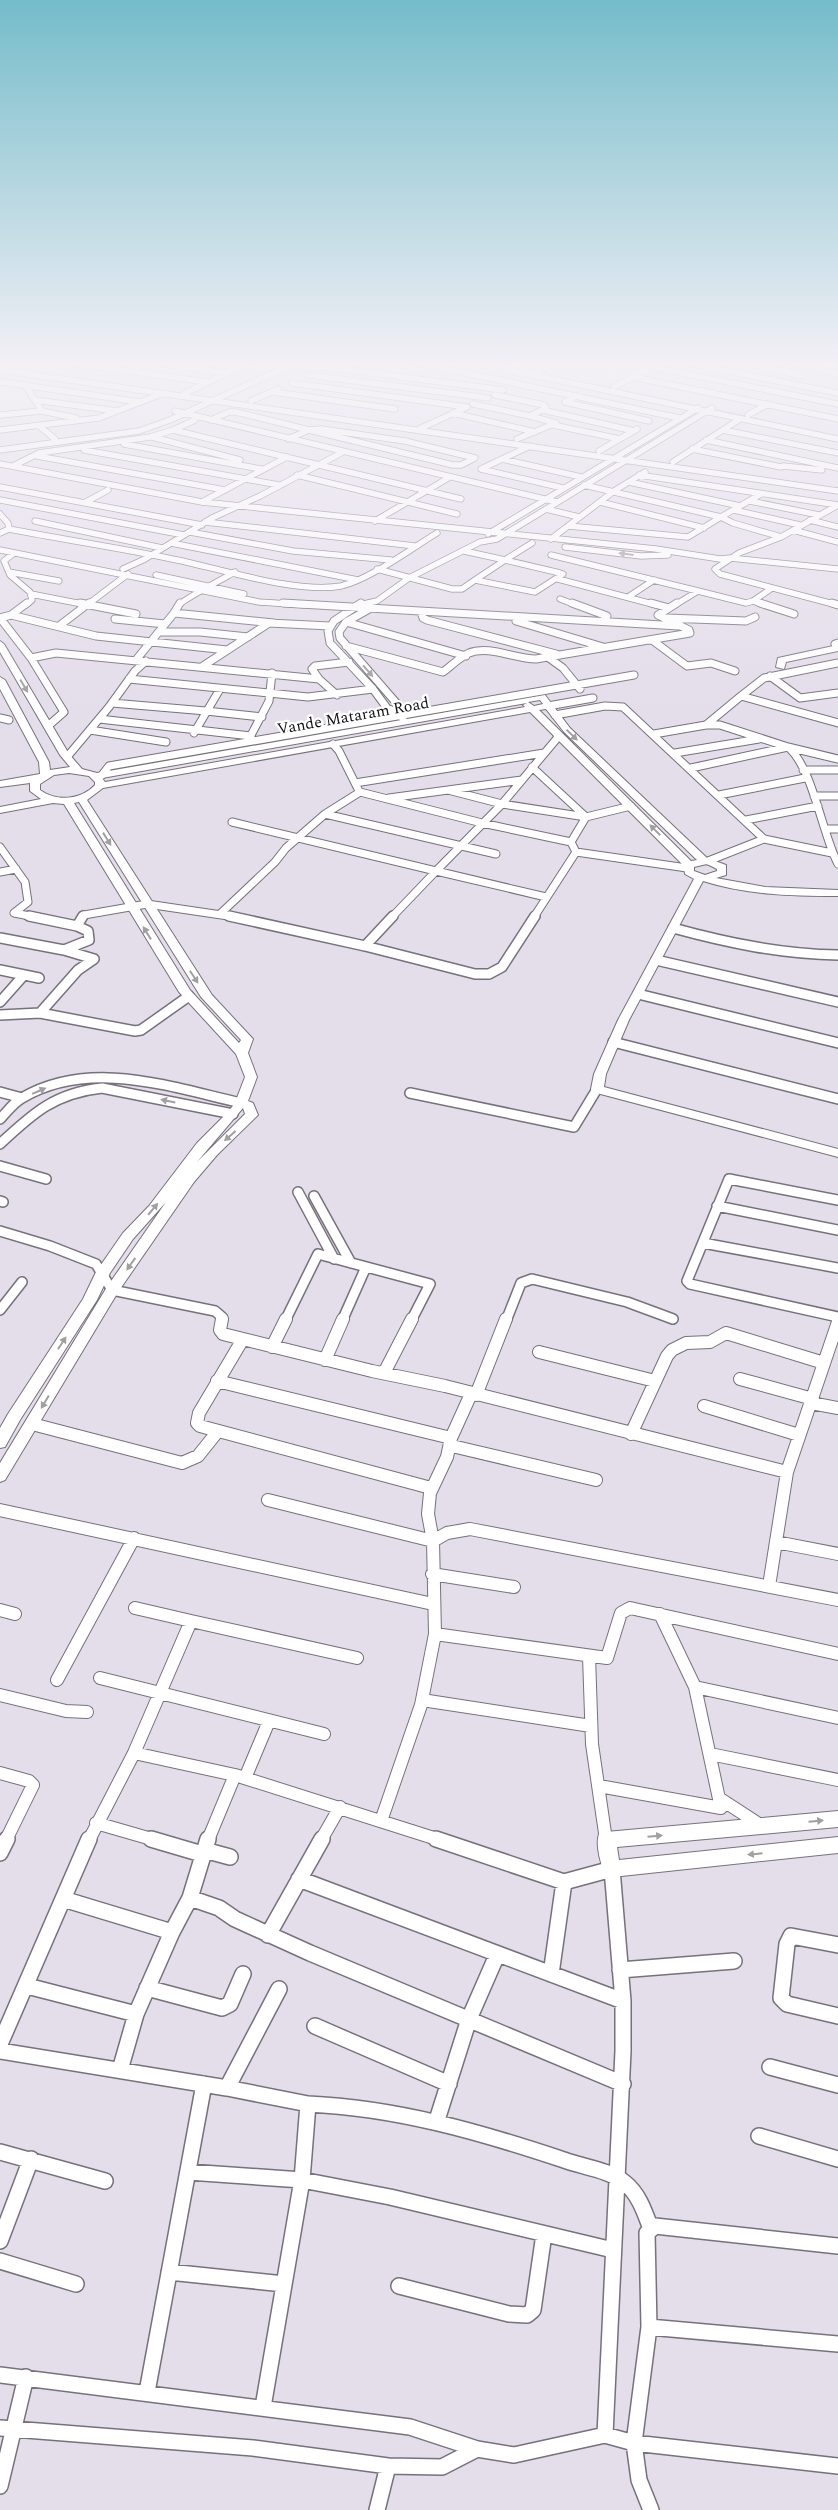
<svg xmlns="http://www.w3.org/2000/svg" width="838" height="2510" viewBox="0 0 838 2510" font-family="Spectral,serif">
<rect width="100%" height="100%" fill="#e4ddea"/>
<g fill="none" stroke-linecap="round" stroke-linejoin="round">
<defs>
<path id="street-far4" d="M55,361L208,382
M140,361L228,373
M215,361L244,365
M409,361L679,418
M467,361L838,439
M591,361L618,369L632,361
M677,361L838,393
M741,361L802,376
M786,361L838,374
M362,363L366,361
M5,366L15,361
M325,367L503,390
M652,367L838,404
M0,370L838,491
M519,373L540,361
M532,374L556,361
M308,375L488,398
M633,377L838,419
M2,382L140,402
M292,383L467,407
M614,387L663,361
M273,392L395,409
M185,393L254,361
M576,396L565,402L649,421
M35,400L117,411
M251,401L278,389
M473,404L530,416L546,408L544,405L495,395
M543,410L634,431
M42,411L76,418
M175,411L557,502
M453,413L535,432
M0,415L42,411L25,385
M748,415L768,404
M211,420L229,412H236L309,430
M553,425L620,439
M39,426L55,439
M321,429L405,441L475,458L461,465H453L309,430Z
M419,429L467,407
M0,430L99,418L164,393
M173,430L195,420
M723,430L838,453
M152,437L240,460
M288,439L309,430
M517,439L556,423L530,416
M706,440L838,468
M124,444L261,469
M692,449L781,467
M0,450L139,431L170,420L300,361
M84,450L279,485
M599,451L637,429
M37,456L225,490
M502,459L581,477
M673,462L740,419
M0,464L202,502L656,549L720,559L730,558L838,569
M13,466L39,453L150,437L173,430L461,499
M783,466L822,470
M481,469L563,488
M481,469L530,446
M297,475L457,514
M639,475L838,505
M629,482L740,506
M584,485L721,517L761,494
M0,487L202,525
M0,500L184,535
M750,501L819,515
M86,502L108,490
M202,502L287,457
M600,502L704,528
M546,509L579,517
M734,510L800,525
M0,514L8,523L9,529L0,533
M810,520L838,527
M35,521L162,548
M375,521L450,477
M205,522L415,546
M568,526L688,537L721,517L733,523L781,537
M9,529C65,540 121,548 177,560C221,569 297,594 341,586C369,580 412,548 437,533
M793,530L838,542
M190,532L293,551L391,560
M488,534L698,408
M551,539L614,491L645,472
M171,543L358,580
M565,547L641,556L668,555
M0,550L259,602L305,605
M464,551L505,560
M14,553L4,561L10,575L30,592L32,600L26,605
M551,555L698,591
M505,560L560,573L563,574L535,592L475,580Z
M505,560L532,543
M123,569L145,559L212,518L260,496L343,452
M377,569L452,589H462L475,580
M9,572L59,581
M156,575L244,594
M558,579L656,605
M31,594L87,605
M628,597L654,580
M560,599L576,605
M753,601L764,605
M87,605L128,574
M179,605C182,600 226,577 235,572
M359,605L377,601L409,578L480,542L497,539L712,408
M675,605L698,591L746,603L753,601L772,588
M837,605L720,574L715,569L739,553L781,537L838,505"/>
<path id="street-far3" d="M27,603L11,615L0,618L31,658L56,653L319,679L312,669L315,666L349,662
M80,603L136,614
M283,603L679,626
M361,603L334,621L328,631L330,643L373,689L387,708L401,715
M572,603L607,616
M651,603L669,608
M760,603L794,614
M832,603L838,605
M371,608L346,622L339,632L340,638L399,706L403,719
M421,612L423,618L427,620L556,654
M174,613L180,603
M11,615L96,636L227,650
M667,618L746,621L755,617
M115,619L165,624
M516,621L603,647
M346,622L466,656
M59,626L89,603
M159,632H200L248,637
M652,640L687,666L711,663L735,671
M838,643L835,644L838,647
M346,646L443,672C451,666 460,657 469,653C489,645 515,659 536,659L690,633L689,630L658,615L677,603
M31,658L64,712L48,726
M549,658L563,668L580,689
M136,660L174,613L274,623
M203,666L269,623L330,626
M770,676L800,698L838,693
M129,679L308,697L373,689
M319,679L337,695
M741,696L764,678L838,663
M112,703L206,711
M548,706L593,698
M206,711L262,717
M555,715L605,706L623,707L764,839L708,861
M0,718L9,720
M99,719L251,736
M706,725L741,696L838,723
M90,730L166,742
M194,733L220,689
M654,734L706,725H720L788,747C813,768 822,834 838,864
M248,741L269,701L272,673
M333,744L339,751L358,789
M675,753L759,739
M67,757L109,707L135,671L146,661
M532,767L586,817
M691,768L788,747L838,759
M803,770H838
M102,775L109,766L634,675
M355,783L544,753
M448,790L502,804L586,817
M719,795L805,778
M814,796H838
M389,798L522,780
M325,814L496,854
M746,820L818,806
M232,822L436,871L502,804L559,736
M825,829H838
M764,839L832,853
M571,842L586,817L631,806
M0,847L25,882L28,902L14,913L35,917
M576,852L687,868
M0,872L16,869
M220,914L275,862L286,848L325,814L360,792L482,823L571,842
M83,917L84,915L147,904L235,917
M392,917L436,871L546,897
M534,917L576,852L571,842"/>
<path id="street-far2" d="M29,916L77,926L83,916
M229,916L365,946L475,974H489L502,967L535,916
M673,928C728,943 781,954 838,955
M0,938L64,950L94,959
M365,946L393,916
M64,950L89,940L88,931L77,926
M656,960L838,1002
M0,970L39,978
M638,994L838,1043
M0,1002L24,975
M40,1013L135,1031L141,1030L189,996
M0,1015L40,1013L78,970L94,959
M613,1042L838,1099
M0,1092L22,1098
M410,1093L574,1127L597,1089
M0,1119C7,1112 13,1103 22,1098C90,1058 170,1087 241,1103
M0,1144C33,1113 55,1093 102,1088L233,1114
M0,1166L46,1179
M298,1192L334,1259
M314,1196L351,1263
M838,1200L729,1179L687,1281L690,1284L838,1317
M0,1201L3,1202
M717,1206L838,1230
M0,1231L50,1246L96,1264L112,1290L215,1311L222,1317L221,1321
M703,1243L838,1268
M0,1310L22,1282
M285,1321L318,1254L430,1284L411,1321
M342,1321L366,1267
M506,1321L521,1283L532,1279L627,1302L673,1319"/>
<path id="street-far1" d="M222,1319L220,1330L223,1334L372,1371L445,1386L787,1472
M243,1339L199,1413L197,1423L200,1426L431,1488
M272,1347L286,1319
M539,1352L655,1381
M325,1360L343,1319
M384,1373L412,1319
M740,1379L813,1399
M217,1381L451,1438
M476,1395L506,1319
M811,1403L838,1408
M704,1406L799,1435
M32,1424L182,1463L198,1456L218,1431
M631,1434L667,1356L672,1350L686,1343L710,1342L726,1333L824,1363
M452,1446L596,1480
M268,1500L433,1541L428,1514L430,1493L447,1457L451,1438L471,1394
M0,1510L433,1604
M776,1542L838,1554
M432,1574L514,1587
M769,1586L787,1472L838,1322
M135,1608L191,1621
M0,1610L15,1614
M435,1634L607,1658L621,1613L630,1608L838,1654
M589,1656L592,1744L606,1840
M100,1678L324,1734
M57,1680L134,1538
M695,1687L838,1718
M0,1695L66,1711L87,1712
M422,1700L591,1726
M134,1753L235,1775L440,1840
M710,1754L838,1780
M0,1773L29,1781L33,1785L6,1840
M245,1778L269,1721
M599,1786L721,1808L695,1687L660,1614
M719,1798L762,1826
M381,1821L421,1705L435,1634L433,1541L447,1533L470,1529L838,1600
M96,1823L155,1840
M89,1840L134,1753L191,1621L357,1658
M208,1840L235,1775
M321,1840L340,1807"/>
<path id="street" d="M151,1839L202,1854
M436,1839L564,1882L612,1869L623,2001V2051L605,2435
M204,1850L230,1857
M0,1853L7,1839
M299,1879L623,2001
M190,1898L219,1908L235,1919L310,1953L623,2084
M63,1899L172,1932
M268,1935L322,1839
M838,1945L791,1936L787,1944L781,1998L787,2004L838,2016
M620,1970L734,1961
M551,1974L564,1882
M27,1986L136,2014
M147,1988L222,2008L230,2004L243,1974
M315,2026L449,2084
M0,2044L89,1839
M0,2051L227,2088L308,2104
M770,2067L838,2085
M120,2070L136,2014L172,1932L190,1898L208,1839
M227,2088L279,1989
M437,2120L469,2019L497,1955
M759,2136L838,2159
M0,2152L105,2181
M188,2172L302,2180L390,2197L613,2250
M0,2241L31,2159
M0,2261L76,2284
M169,2272L284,2284
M399,2286L509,2314L527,2315L533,2310L544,2234
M649,2327L838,2344
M0,2375L410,2427L477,2449L514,2455L605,2435L634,2443L838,2466
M147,2392L204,2084
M263,2407L302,2180L308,2104C397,2108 480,2132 564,2160C583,2167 610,2170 625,2183C639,2194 645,2213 651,2229
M0,2428L253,2448L388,2466L377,2510
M388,2466L442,2467L477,2449
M0,2486L26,2377
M651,2510L639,2480L634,2443L649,2327L647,2233L655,2226L838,2246"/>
<path id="secondary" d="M0,641L4,644L69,754L82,769L97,773L545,695L570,728L707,858L726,865V875L716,878L765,887L838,890V896C793,896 747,895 703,881L629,1020L606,1074L604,1087L838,1149V1157L593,1092L591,1089L594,1074L618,1020L694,879L685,874L684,866L530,712L103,788L87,800L212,995L253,1039L248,1053L257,1077L248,1101L253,1103L258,1115L217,1155L194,1182L118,1292L5,1480L0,1482V1463L107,1287L166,1202L133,1239L110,1273L97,1300L20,1420L5,1447L0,1448V1428L8,1414L83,1299L96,1272L123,1233L149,1206L197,1143L229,1111L235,1103L245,1077L236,1054L179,992L64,804L53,803L0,813V807L41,799L30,791V783L0,787V781L40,774L39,762L0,689V677L5,680L49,762L50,770L70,767L60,755L0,652ZM540,700L543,704L534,706L528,702ZM527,703L523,705L525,707L105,782L102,778ZM546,709L564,732L697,860L691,861L539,710ZM69,773L89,776L95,782V785C81,800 57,802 40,790V784L54,775ZM79,802L201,997L241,1040L239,1043L190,990L74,803ZM707,864L717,869V871L705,875L694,871V867ZM243,1108L245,1114L197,1162Z
M838,645V651L786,662L784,669L776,667L778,658Z
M838,1811V1827L617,1847L619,1860L838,1837V1853L612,1877L605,1875C601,1864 595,1845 599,1834L606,1832Z"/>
</defs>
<!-- street-far4 casing -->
<use href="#street-far4" stroke="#77717c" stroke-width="7"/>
<!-- street-far3 casing -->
<use href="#street-far3" stroke="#77717c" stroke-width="9"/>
<!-- street-far2 casing -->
<use href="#street-far2" stroke="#77717c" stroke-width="12"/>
<!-- street-far1 casing -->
<use href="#street-far1" stroke="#77717c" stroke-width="14"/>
<!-- street casing -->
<use href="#street" stroke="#77717c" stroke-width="18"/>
<!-- secondary casing -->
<use href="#secondary" stroke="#77717c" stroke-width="2"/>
<!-- street-far4 -->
<use href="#street-far4" stroke="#fff" stroke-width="5.5"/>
<!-- street-far3 -->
<use href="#street-far3" stroke="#fff" stroke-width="7"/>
<!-- street-far2 -->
<use href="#street-far2" stroke="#fff" stroke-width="9"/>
<!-- street-far1 -->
<use href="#street-far1" stroke="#fff" stroke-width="12"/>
<!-- street -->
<use href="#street" stroke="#fff" stroke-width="15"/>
<!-- secondary -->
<use href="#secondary" fill="#fff" fill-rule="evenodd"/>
</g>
<!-- one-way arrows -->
<defs><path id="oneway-solid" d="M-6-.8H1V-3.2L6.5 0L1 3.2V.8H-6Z" transform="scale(1.25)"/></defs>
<g fill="#a09fa1">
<use href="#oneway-solid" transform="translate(626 554) rotate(-173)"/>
<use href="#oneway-solid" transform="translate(368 671) rotate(49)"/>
<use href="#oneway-solid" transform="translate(24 686) rotate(60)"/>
<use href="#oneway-solid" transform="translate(572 735) rotate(44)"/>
<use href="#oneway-solid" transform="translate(655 830) rotate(-135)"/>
<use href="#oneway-solid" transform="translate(107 839) rotate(58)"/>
<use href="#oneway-solid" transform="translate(147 933) rotate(-122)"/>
<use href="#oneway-solid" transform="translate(194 977) rotate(57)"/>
<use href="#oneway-solid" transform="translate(39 1091) rotate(-23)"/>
<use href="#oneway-solid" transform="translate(168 1101) rotate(-168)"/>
<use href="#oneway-solid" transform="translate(230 1136) rotate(139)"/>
<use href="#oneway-solid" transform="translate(153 1209) rotate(-50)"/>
<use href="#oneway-solid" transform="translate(131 1264) rotate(125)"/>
<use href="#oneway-solid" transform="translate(62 1343) rotate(-57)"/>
<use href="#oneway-solid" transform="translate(45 1402) rotate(121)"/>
<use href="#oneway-solid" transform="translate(816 1821) rotate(-5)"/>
<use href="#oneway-solid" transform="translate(655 1836) rotate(-5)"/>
<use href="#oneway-solid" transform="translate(755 1854) rotate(174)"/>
</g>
<!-- sky -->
<linearGradient id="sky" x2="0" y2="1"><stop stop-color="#75bcca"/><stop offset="0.51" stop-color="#f3f0f6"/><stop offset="1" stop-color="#f3f0f6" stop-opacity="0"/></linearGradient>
<rect width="838" height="713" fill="url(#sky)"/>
<g text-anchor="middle" stroke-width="4.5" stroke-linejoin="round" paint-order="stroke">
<!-- far-street labels -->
<g font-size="16" fill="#121014" stroke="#fff">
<text transform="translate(353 715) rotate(-10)" y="6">Vande Mataram Road</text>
</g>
</g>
</svg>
